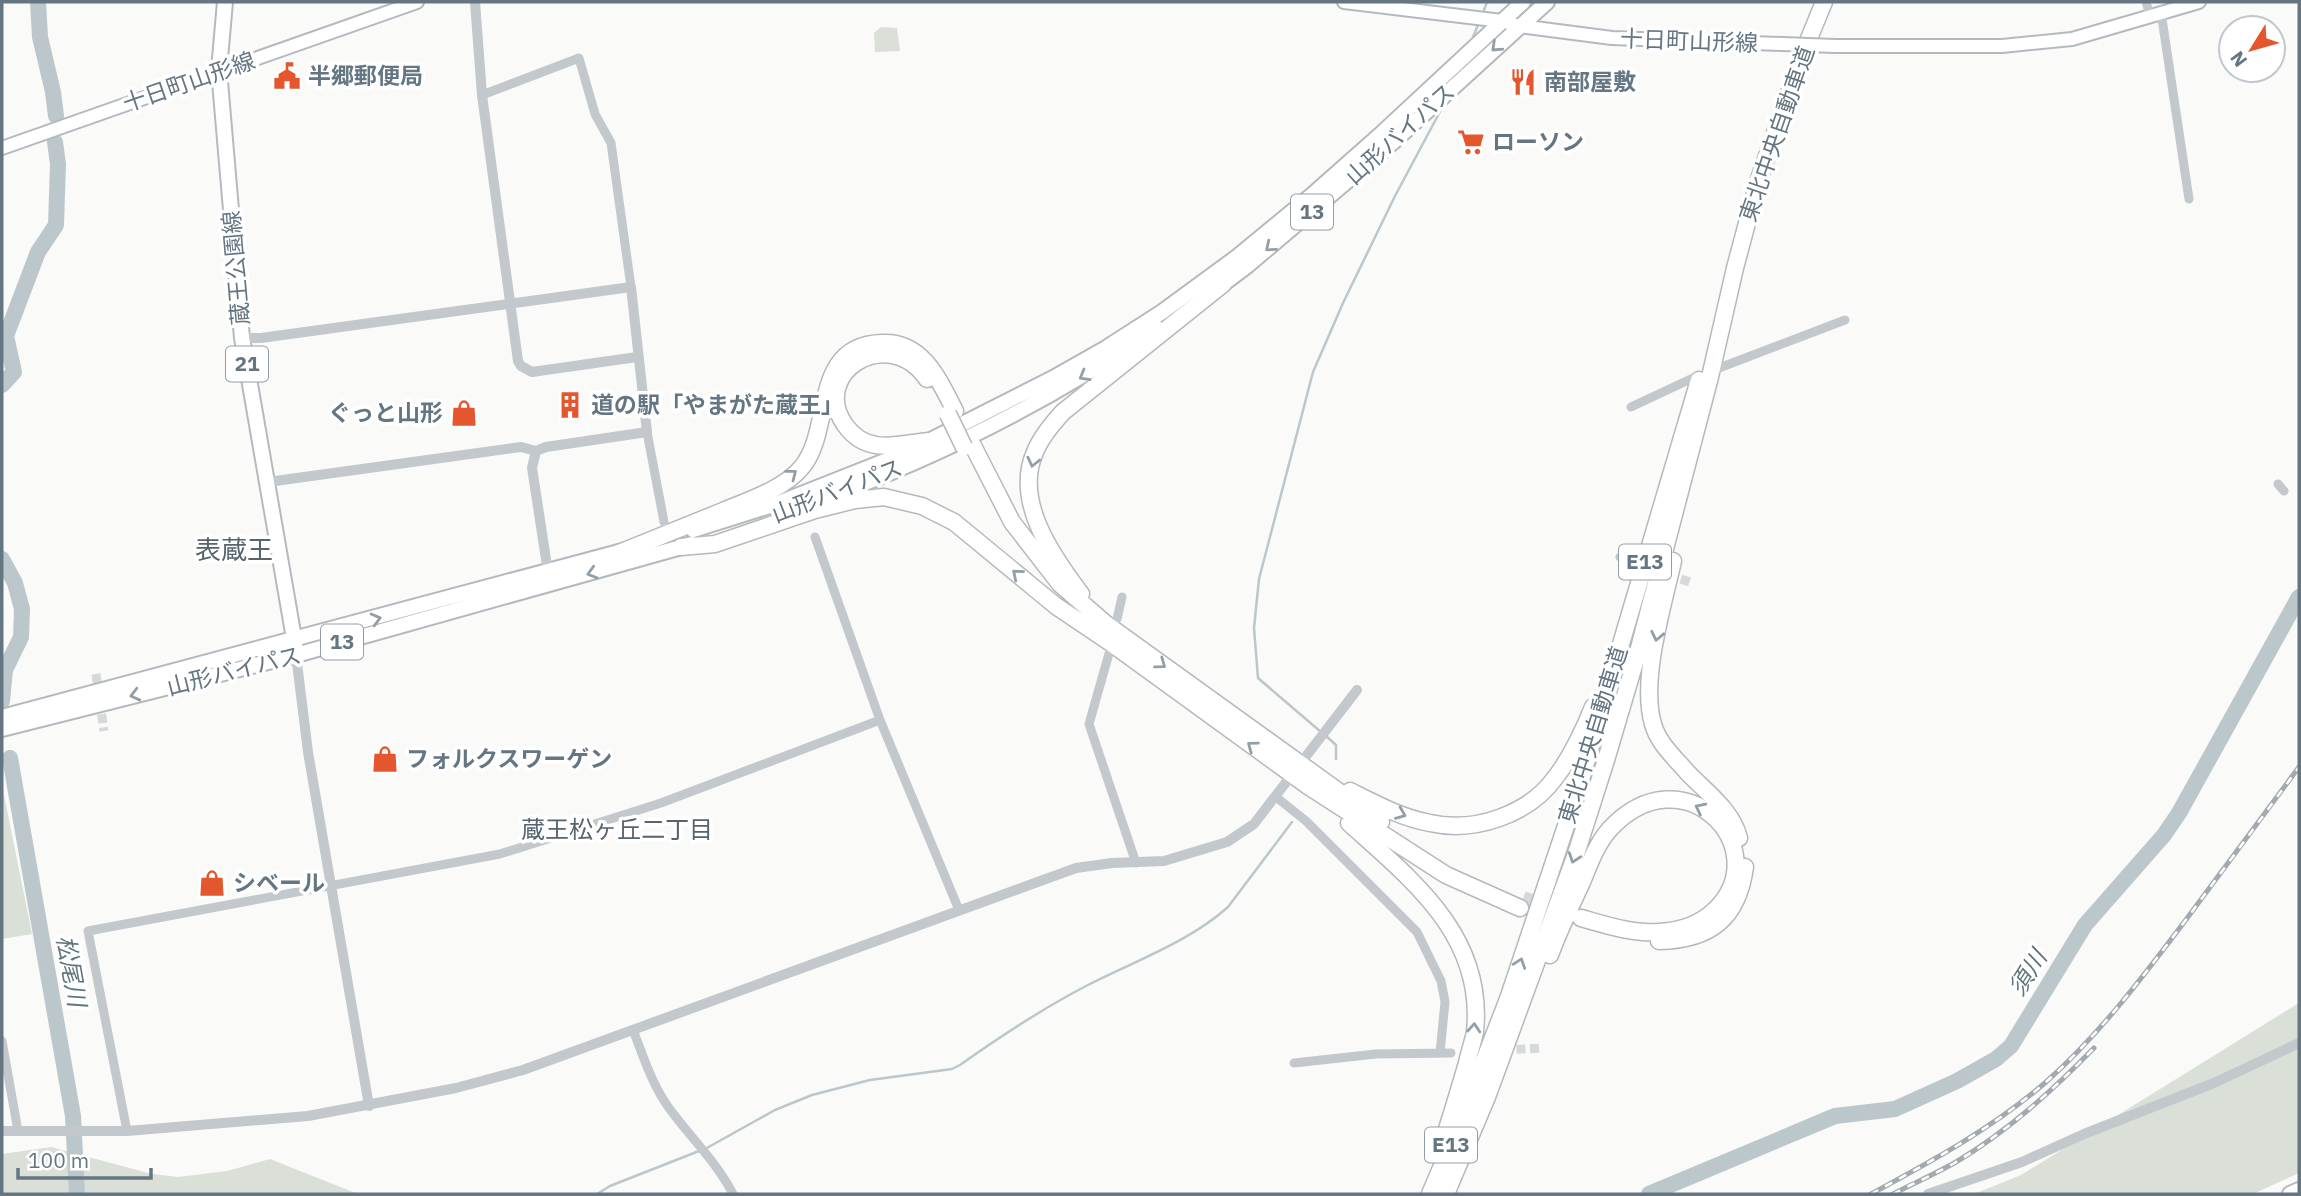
<svg xmlns="http://www.w3.org/2000/svg" width="2301" height="1196" viewBox="0 0 2301 1196" font-family="'IBM Plex Sans','Noto Sans JP',sans-serif">
<rect width="100%" height="100%" fill="#fafaf8"/>
<!-- green -->
<path fill="#dadfd7" d="M881,27L897,28L900,51L875,52L874,33Z
M2,785L32,934L2,939Z
M2299,1003V1173L2253,1194H1974L2021,1175Z
M51,1147L152,1174L178,1177L227,1171L270,1159L358,1194H2V1154Z"/>
<g fill="none" stroke-linecap="round" stroke-linejoin="round">
<!-- stream -->
<path stroke="#bbc7cb" stroke-width="2.5" d="M1484,10L1487,2
M1473,37L1478,25
M1321,732L1258,678L1254,628L1259,579L1313,372L1343,303L1395,196L1443,106
M1326,736L1336,745V759
M705,1149L775,1110L812,1095L870,1080L952,1069L960,1065C1001,1036 1043,1008 1088,985C1135,961 1189,942 1228,907L1292,822
M597,1194L610,1186L699,1151"/>
<!-- river -->
<path stroke="#bbc7cb" stroke-width="16" d="M38,2L40,37L53,92L56,116
M2,385L14,372L6,336L38,252L56,225L58,164L55,142
M2,559L15,583L22,609L21,637L5,670L2,701
M10,758L73,1116L77,1194
M1649,1194L1835,1116L1895,1109L1957,1081L1996,1059L2011,1046L2085,925L2164,835L2179,813L2299,597"/>
<!-- minor-tunnel -->
<path stroke="#d5d9db" stroke-width="9" stroke-dasharray="9 4.5" stroke-linecap="butt" d="M1668,575L1693,583
M96,674L104,731
M1503,1050L1543,1048"/>
<!-- motorway-tunnel -->
<path stroke="#d5d9db" stroke-width="16" stroke-dasharray="16 8" stroke-linecap="butt" d="M1523,899L1550,908"/>
<defs>
<path id="secondary" d="M1344,2L1502,21L1519,26L1612,38L1782,44
M1835,46H2002L2072,39L2199,2
M2,148L417,2"/>
<path id="primary" d="M225,2L219,70L242,338L296,650
M2290,1194L2299,1190"/>
<path id="trunk" d="M1215,290L1247,266L1392,143L1547,2
M801,507C926,463 1047,403 1157,328
M693,530L776,504L905,453L1053,378L1106,348L1162,312L1237,257L1311,196L1381,134L1523,2
M2,717L630,549
M2,729L296,655L692,544"/>
<path id="motorway" d="M927,379C888,323 809,373 845,425C853,436 862,443 876,445C893,448 913,442 930,441
M971,442L1012,522L1060,584L1106,624L1381,822
M681,547L715,544L815,510L855,500L884,497L922,506L954,522L1056,606L1111,643L1308,786L1446,875L1520,908
M619,553C654,539 689,525 723,511C749,500 784,489 802,467C834,428 810,345 882,343C923,341 939,380 955,411
M1673,561C1663,606 1640,680 1653,724C1658,743 1675,758 1687,772C1706,792 1732,810 1739,838
M1081,594C1053,557 1013,501 1035,452C1041,437 1052,424 1063,412L1223,284
M1350,791C1376,804 1402,818 1430,823C1474,833 1528,815 1555,778C1572,756 1583,732 1593,707
M1349,823C1413,881 1485,936 1475,1032C1473,1042 1469,1053 1467,1063C1460,1087 1453,1111 1445,1135
M1659,941C1711,940 1738,918 1745,867
M1550,955C1559,930 1571,906 1582,882C1589,865 1596,845 1609,830C1683,749 1777,848 1716,909C1701,924 1681,931 1659,932C1633,934 1606,925 1581,918
M1430,1194L1456,1133L1508,999L1577,793L1699,380
M1446,1194L1487,1097L1576,854L1606,760L1638,652L1710,377L1735,268L1758,182L1801,58L1824,2"/>
</defs>
<!-- secondary casing -->
<use href="#secondary" stroke="#b3babf" stroke-width="16"/>
<!-- primary casing -->
<use href="#primary" stroke="#b5babe" stroke-width="18"/>
<!-- trunk casing -->
<use href="#trunk" stroke="#b4b9bd" stroke-width="18"/>
<!-- motorway casing -->
<use href="#motorway" stroke="#b4b9bd" stroke-width="19"/>
<!-- minor -->
<path stroke="#c3c8cc" stroke-width="9" d="M2146,2L2150,15
M2161,12L2189,199
M482,95L579,58L595,114L611,143L631,287
M1719,368L1845,320
M1631,407L1695,377
M647,432L664,522
M2278,484L2284,491
M815,537L880,720L959,910
M1620,557L1633,564
M1117,619L1122,597
M1110,650L1089,724L1136,863
M1276,797L1306,821L1417,932L1441,981L1445,1002L1440,1053
M633,1030C644,1058 653,1088 672,1112C693,1140 717,1163 733,1194
M2,1041L18,1131
M1294,1063L1376,1054L1451,1053
M127,1131L88,931L500,854L661,803L880,720"/>
<!-- tertiary -->
<path stroke="#c3c8cc" stroke-width="10" d="M475,2L482,95L518,361L521,366L532,372L637,357
M242,338H261L631,287L647,432L546,447L536,451L532,468L548,572
M268,482L521,447L536,451
M296,655L308,752L369,1106
M1307,755L1357,690
M2,1131H127L308,1116L456,1088L523,1070L1076,868L1112,863L1164,861L1227,842L1254,824L1287,781
M1928,1194L2022,1162L2084,1134L2214,1083L2299,1043"/>
<!-- secondary -->
<use href="#secondary" stroke="#fff" stroke-width="12"/>
<!-- primary -->
<use href="#primary" stroke="#fff" stroke-width="14"/>
<!-- trunk -->
<use href="#trunk" stroke="#fff" stroke-width="14"/>
<!-- motorway -->
<use href="#motorway" stroke="#fff" stroke-width="16"/>
<defs>
<path id="rail" d="M1871,1194C1932,1161 1993,1128 2046,1082C2099,1035 2142,978 2185,921C2223,870 2261,819 2299,767
M1893,1194C1914,1183 1935,1174 1956,1162C2008,1131 2052,1091 2094,1048"/>
</defs>
<!-- rail casing -->
<use href="#rail" stroke="#a2aab0" stroke-width="5"/>
<!-- rail -->
<use href="#rail" stroke="#fff" stroke-width="2.5" stroke-dasharray="8" stroke-linecap="butt"/>
<defs>
<path id="secondary-bridge" d="M1782,44L1835,46"/>
<path id="motorway-bridge" d="M948,414L964,447"/>
</defs>
<!-- secondary-bridge casing -->
<use href="#secondary-bridge" stroke="#b3babf" stroke-width="16" stroke-linecap="butt"/>
<!-- motorway-bridge casing -->
<use href="#motorway-bridge" stroke="#b4b9bd" stroke-width="19" stroke-linecap="butt"/>
<!-- secondary-bridge -->
<use href="#secondary-bridge" stroke="#fff" stroke-width="12"/>
<!-- motorway-bridge -->
<use href="#motorway-bridge" stroke="#fff" stroke-width="16"/>
</g>
<!-- one-way arrows -->
<defs><path id="oneway-chevron" d="M-2-3.5L2.5 0L-2 3.5" fill="none" stroke-width="1.6" stroke-linecap="round" stroke-linejoin="round" transform="scale(1.75)"/></defs>
<g stroke="#939fa8">
<use href="#oneway-chevron" transform="translate(1496 47) rotate(137)"/>
<use href="#oneway-chevron" transform="translate(1270 247) rotate(140)"/>
<use href="#oneway-chevron" transform="translate(1084 376) rotate(150)"/>
<use href="#oneway-chevron" transform="translate(1033 462) rotate(103)"/>
<use href="#oneway-chevron" transform="translate(792 474) rotate(-38)"/>
<use href="#oneway-chevron" transform="translate(592 573) rotate(164)"/>
<use href="#oneway-chevron" transform="translate(1017 574) rotate(-140)"/>
<use href="#oneway-chevron" transform="translate(376 619) rotate(-15)"/>
<use href="#oneway-chevron" transform="translate(1657 636) rotate(102)"/>
<use href="#oneway-chevron" transform="translate(1161 664) rotate(36)"/>
<use href="#oneway-chevron" transform="translate(135 695) rotate(166)"/>
<use href="#oneway-chevron" transform="translate(1252 746) rotate(-144)"/>
<use href="#oneway-chevron" transform="translate(1700 808) rotate(-153)"/>
<use href="#oneway-chevron" transform="translate(1401 814) rotate(22)"/>
<use href="#oneway-chevron" transform="translate(1574 858) rotate(109)"/>
<use href="#oneway-chevron" transform="translate(1520 963) rotate(-71)"/>
<use href="#oneway-chevron" transform="translate(1474 1028) rotate(-86)"/>
</g>
<!-- icons -->
<defs>
<symbol id="civic-bare" viewBox="-9 -9 18 18"><path d="M-.6-6.5H3V-4.5H.6V-3L4-1V1h2V6H-6V1h2V-1L-.6-3ZM-1.2 2.5V6h2.4V2.5Z" fill="#e4572e" stroke="#fff" stroke-width="2.5" paint-order="stroke"/></symbol>
<symbol id="restaurant-bare" viewBox="-9 -9 18 18"><path d="M-5-6h1v4h1v-4h1v4h1v-4h1v5L-1.5 .5V6h-2V.5L-5-1ZM5-6V6H3V1.5H1.5Q1.5-4 5-6Z" fill="#e4572e" stroke="#fff" stroke-width="2.5" paint-order="stroke"/></symbol>
<symbol id="supermarket-bare" viewBox="-9 -9 18 18"><path d="M-6-5.5h2.5l.6 2H6L4.5 2H-2.5L-4.4-4H-6ZM-1.5 3.2a1.3 1.3 0 1 0 .1 0ZM3 3.2a1.3 1.3 0 1 0 .1 0Z" fill="#e4572e" stroke="#fff" stroke-width="2.5" paint-order="stroke"/></symbol>
<symbol id="building-bare" viewBox="-9 -9 18 18"><path d="M-4-6H4V6H1V3H-1V6H-4ZM-2.5-4.3h1.7v1.8h-1.7ZM.8-4.3h1.7v1.8H.8ZM-2.5-1h1.7V.8h-1.7ZM.8-1h1.7V.8H.8Z" fill="#e4572e" stroke="#fff" stroke-width="2.5" paint-order="stroke"/></symbol>
<symbol id="shop-bare" viewBox="-9 -9 18 18"><path d="M-5-2.5h2.3a2.7 3.5 0 0 1 5.4 0H5L5.5 6h-11ZM-1.5-2.5h3a1.5 2.3 0 0 0-3 0Z" fill="#e4572e" stroke="#fff" stroke-width="2.5" paint-order="stroke"/></symbol>
</defs>
<g fill-rule="evenodd">
<use href="#civic-bare" x="268" y="57" width="38" height="38"/>
<use href="#restaurant-bare" x="1504" y="63" width="38" height="38"/>
<use href="#supermarket-bare" x="1452" y="123" width="38" height="38"/>
<use href="#building-bare" x="551" y="386" width="38" height="38"/>
<use href="#shop-bare" x="445" y="394" width="38" height="38"/>
<use href="#shop-bare" x="366" y="740" width="38" height="38"/>
<use href="#shop-bare" x="193" y="864" width="38" height="38"/>
</g>
<g text-anchor="middle" stroke-width="7" stroke-linejoin="round" paint-order="stroke">
<!-- shield labels -->
<g fill="#fff" stroke="#939fa8" stroke-width="2">
<rect x="1291" y="194.5" width="42" height="35" rx="5"/>
<rect x="226" y="346.5" width="42" height="35" rx="5"/>
<rect x="1619" y="544.5" width="52" height="35" rx="5"/>
<rect x="321" y="624.5" width="42" height="35" rx="5"/>
<rect x="1425" y="1127.5" width="52" height="35" rx="5"/>
</g>
<g font-size="21" font-weight="bold" fill="#657683">
<text x="1312" y="219">13</text>
<text x="247" y="371">21</text>
<text x="1645" y="569">E13</text>
<text x="342" y="649">13</text>
<text x="1451" y="1152">E13</text>
</g>
<!-- street labels -->
<g font-size="23" fill="#657683" stroke="#fff">
<text transform="translate(1689 41) rotate(2)" y="8">十日町山形線</text>
<text transform="translate(189 82) rotate(-19)" y="8">十日町山形線</text>
<text transform="translate(1400 134) rotate(-42)" y="8">山形バイパス</text>
<text transform="translate(1777 134) rotate(-71)" y="8">東北中央自動車道</text>
<text transform="translate(236 268) rotate(-95)" y="8">蔵王公園線</text>
<text transform="translate(837 491) rotate(-21)" y="8">山形バイパス</text>
<text transform="translate(234 671) rotate(-14)" y="8">山形バイパス</text>
<text transform="translate(1593 735) rotate(-73)" y="8">東北中央自動車道</text>
</g>
<!-- poi labels -->
<g font-size="23" font-weight="bold" fill="#657683" stroke="#fff" text-anchor="start">
<text x="308" y="84">半郷郵便局</text>
<text x="1544" y="90">南部屋敷</text>
<text x="1492" y="150">ローソン</text>
<text x="591" y="413">道の駅「やまがた蔵王」</text>
<text x="443" y="421" text-anchor="end">ぐっと山形</text>
<text x="406" y="767">フォルクスワーゲン</text>
<text x="233" y="891">シベール</text>
</g>
<!-- neighbourhood labels -->
<g font-size="24" fill="#57646e" stroke="#fff">
<text x="617" y="838">蔵王松ヶ丘二丁目</text>
</g>
<!-- water labels -->
<g font-size="24" font-style="italic" fill="#60757c" stroke="#fff">
<text transform="translate(71 971) rotate(80)" y="8">松尾川</text>
<text transform="translate(2028 973) rotate(-58)" y="8">須川</text>
</g>
<!-- quarter labels -->
<g font-size="26" fill="#57646e" stroke="#fff">
<text x="234" y="559">表蔵王</text>
</g>
</g>
<!-- border -->
<rect width="2301" height="1196" fill="none" stroke="#657683" stroke-width="7"/>
<!-- north arrow -->
<g transform="translate(2252 49) rotate(233)"><circle r="33" fill="#ffffff" stroke="#c1c8cd" stroke-width="2"/>
<path d="M0-5L12 26L0 18L-12 26Z" fill="#e4572e"/>
<text y="-10" font-size="19" font-weight="bold" text-anchor="middle" fill="#657683">N</text>
</g>
<!-- scale -->
<path d="M18 1168v10h133v-10" fill="none" stroke="#657683" stroke-width="3.5"/>
<text x="28" y="1168" font-size="21" fill="#657683" stroke="#ffffff" stroke-width="5" paint-order="stroke">100 m</text>
</svg>
